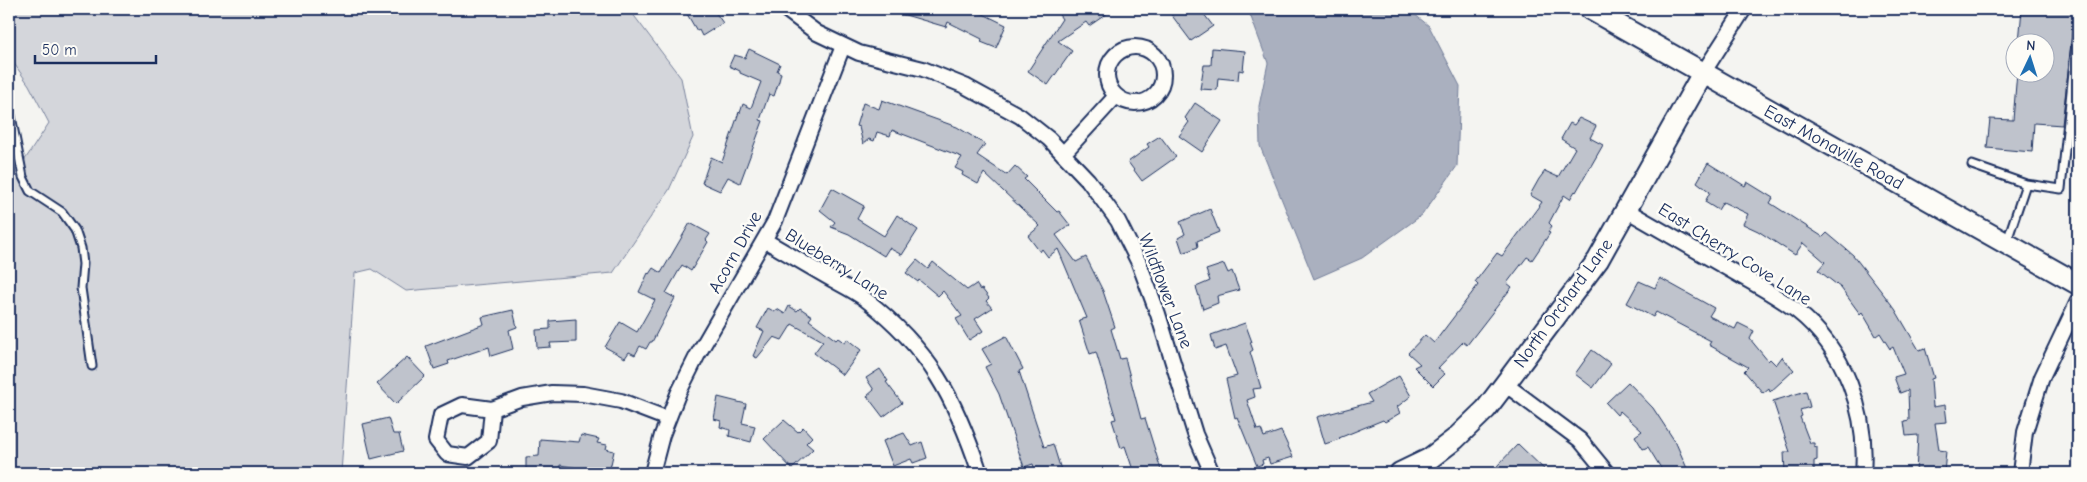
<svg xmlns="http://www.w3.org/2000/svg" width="2087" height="482" viewBox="0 0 2087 482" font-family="'Comic Neue',sans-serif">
<rect width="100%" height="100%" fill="#f4f4f1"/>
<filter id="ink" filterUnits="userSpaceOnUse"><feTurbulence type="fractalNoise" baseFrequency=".02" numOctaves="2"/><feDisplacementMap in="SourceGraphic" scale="10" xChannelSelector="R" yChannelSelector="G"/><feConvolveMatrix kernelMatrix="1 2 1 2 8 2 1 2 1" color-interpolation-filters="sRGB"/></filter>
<g filter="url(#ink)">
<!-- green -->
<path fill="#d4d6db" stroke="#78829c" d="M13,9H629L681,78L693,137L669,190L613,273L406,291L372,269L355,273L341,473H9V184L49,123L29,85L13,62L9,21Z"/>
<!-- water -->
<path fill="#aab0bf" stroke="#717c98" d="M1248,9H1408L1429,26L1460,86L1457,166L1422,215L1362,258L1314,279L1260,146L1259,106L1268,63Z"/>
<!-- building -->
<path fill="#bfc3cc" stroke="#1b2f5e" d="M694,9H713L723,23L702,36L699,30L697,31L687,14Z
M896,9H973L1006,25L996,48L981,42L982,39L948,22L946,27L895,12Z
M1055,9H1114L1089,26L1086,22L1058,41L1072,51L1048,85L1028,71L1062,19Z
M1167,9H1200L1213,26L1191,41Z
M2022,9H2075L2062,125L2034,123L2032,152L1987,148L1990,119L2013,120L2017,72H2044V42H2019Z
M1212,48L1245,51L1243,71L1239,70L1238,80L1218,78L1217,90L1200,89L1204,65H1211Z
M749,49L780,64L777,71L781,73L779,81L774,96L769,94L760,120L763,121L740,183L728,177L720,191L702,183L711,157L722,162L739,112L740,113L743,104L751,108L761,82L740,73V71L729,66L734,55L745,58Z
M882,100L957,127L985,144L977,155L1007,175L1015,166L1027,177L1024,179L1057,212L1059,211L1070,225L1056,235L1076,262L1086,257L1103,291L1115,327L1111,329L1120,359L1125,358L1141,419L1145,418L1162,473H1134L1125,446L1121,448L1112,420L1116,419L1096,352L1090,354L1079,320L1087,318L1058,249L1048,257L1042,249L1040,252L1028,236L1040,226L984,173L978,184L962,175L963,172L955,168L962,157L892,130L890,136L877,132L874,141L869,139L863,144L859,127L856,126L863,103L879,109Z
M1195,103L1222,121L1202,152L1179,136L1189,122L1185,118Z
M1579,118L1596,126L1590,138L1603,145L1576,192L1575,191L1570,199L1564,195L1549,223L1552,226L1548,232L1550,233L1532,260L1527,257L1507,283L1512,287L1467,345L1463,342L1438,368L1445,374L1433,386L1414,367L1420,364L1408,353L1425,335L1434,343L1478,285L1475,282L1497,253L1502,256L1542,202L1530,195L1539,179L1545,171L1558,177L1575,148L1561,139L1570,123L1574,125Z
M1160,136L1176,157L1142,181L1128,162L1149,147L1147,144Z
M1708,163L1745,186L1747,182L1773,198L1770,203L1823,237L1827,233L1853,255L1895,309L1919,350L1925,348L1934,378L1931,379L1933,407L1945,405L1947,422L1935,423L1939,450L1946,451L1944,473H1916L1918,435L1906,436L1904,421L1909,420L1908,390L1900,393L1894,377L1904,374L1893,347L1890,349L1880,333L1876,336L1862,312L1860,314L1841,288L1818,270L1825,262L1803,243L1795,255L1758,231L1743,224L1748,214L1723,202L1718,210L1705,202L1710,192L1697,182Z
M832,188L864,206L857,219L884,236L897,215L918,230L902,255L889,248L884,256L849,234L831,227L835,222L820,210Z
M1210,209L1219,232L1197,241L1198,247L1183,253L1178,238L1185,234L1180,222Z
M690,223L710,234L706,240L708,242L691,271L682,265L666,293L675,298L652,342H650L646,349L640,346L635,355L629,352L625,358L605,347L620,322L637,332L655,300L639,292L648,273L649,274L653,268L661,273Z
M917,260L928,269L933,262L967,290L976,284L980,290L982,289L989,298L986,301L992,308L975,319L983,331L969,340L956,319L962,316L943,291L938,296L919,280L918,282L906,273Z
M1224,264L1228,273L1232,271L1239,290L1217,296L1218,303L1203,309L1196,287L1210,281L1206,270Z
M1660,278L1714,308L1709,316L1735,329L1738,323L1754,331L1750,339L1768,361L1770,359L1776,365L1782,357L1794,370L1770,392L1769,388L1763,393L1744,371L1748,367L1709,345L1711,341L1656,312L1653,317L1627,303L1639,281L1655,288Z
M789,306L797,311L800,308L812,316L809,320L836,340L838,338L845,343L847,339L861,350L843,375L814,353L823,341L792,324L782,340L774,337L757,358L753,356L764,331L757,328L768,308L775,312L777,309L785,314Z
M513,310L517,327L509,330L513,349L491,356L489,347L448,361L449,364L434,369L426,346L484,324L482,317Z
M576,319V342L550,343L551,347L537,348L536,330L550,329V321Z
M1245,323L1252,342H1250L1253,350L1250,352L1261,388L1253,389L1255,397L1247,400L1257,430L1261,429L1264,437L1281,431L1293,457L1270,464L1268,458L1262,460L1263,464L1257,466L1237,417L1235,418L1226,379L1237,376L1226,346L1215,350L1211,335Z
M1006,336L1023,369L1019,371L1044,447L1053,444L1061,470L1053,473H1036L1033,464L1024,467L999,394L985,367L991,364L982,349Z
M1592,350L1611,364L1593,388L1575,374Z
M407,357L425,376L396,404L377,384Z
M880,369L888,381L886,382L902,403L883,417L867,396L874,390L866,378Z
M1399,376L1411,396L1397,407L1400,413L1385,422L1383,420L1339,438L1340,439L1325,444L1317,417L1372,402L1367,394Z
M1628,382L1653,408L1676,443L1689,473H1664L1648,447L1643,449L1635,436L1642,431L1620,411L1617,415L1606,403Z
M1806,391L1810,407L1800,410L1802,416L1800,417L1810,443H1814V446L1817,447V460L1814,461V473H1785L1784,452H1790L1773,401Z
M718,397L746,404L742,423L755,426L751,442L729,436L730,430L720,427L721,421L714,419Z
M388,418L393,434H399L403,451L371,459L363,424Z
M784,420L798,432L803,427L812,437L806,443L813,449L792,469L764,439Z
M904,433L912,446L922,442L927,458L913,463L911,459L893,466L883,441Z
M581,435L599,439L597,443L607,445L606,449L614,451L609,473L560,465L559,473H526V457L539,456L540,439L579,442Z
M1518,444L1548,473H1504L1497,466Z"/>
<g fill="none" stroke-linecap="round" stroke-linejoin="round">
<defs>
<path id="lane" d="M9,106L23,177L30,191L62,212L75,230L81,248L83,264L81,288L92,366
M1972,165L2026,184
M2007,241L2026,184L2061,189L2078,23"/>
<path id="street" d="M785,9L817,33L859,53L923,69L965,86L1020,116L1049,139L1088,180L1118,221L1139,263L1158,314L1195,434L1212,473
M1107 75a28 28 0 1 1 56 0a28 28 0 1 1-56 0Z
M1703,73L1744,9
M1063,154L1116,96
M1626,210C1659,229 1692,248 1725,267C1749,281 1775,294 1797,311C1845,349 1868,413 1863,473
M764,240C787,253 810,267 833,280C844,286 856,292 865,299C930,349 955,398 980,473
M1505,384L1580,440L1607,473
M492,409L489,441L468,457L447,454L436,440L441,415L462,405L492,409L522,398L552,393L583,394L621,401L668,419
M652,473L662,435L678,394L697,356L775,221L843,46
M2020,473L2025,432L2042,377L2078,301"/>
<path id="secondary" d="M1590,9L2078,284
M1400,473L1429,459L1455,439L1486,409L1505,384L1598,260L1703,73"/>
</defs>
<!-- lane casing -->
<use href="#lane" stroke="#1b2f5e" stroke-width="11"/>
<!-- street casing -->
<use href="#street" stroke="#1b2f5e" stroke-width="18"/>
<!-- secondary casing -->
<use href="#secondary" stroke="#1b2f5e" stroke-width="24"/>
<!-- lane -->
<use href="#lane" stroke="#fdfcf7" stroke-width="7"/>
<!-- street -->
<use href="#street" stroke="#fdfcf7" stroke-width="14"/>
<!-- secondary -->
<use href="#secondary" stroke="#fdfcf7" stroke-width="20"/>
</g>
</g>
<g text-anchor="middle" stroke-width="5" stroke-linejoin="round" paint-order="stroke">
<!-- street labels -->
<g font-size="18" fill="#1b2f5e" stroke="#fdfcf7">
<text transform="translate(1834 147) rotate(29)" y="6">East Monaville Road</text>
<text transform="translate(735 252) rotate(-61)" y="6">Acorn Drive</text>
<text transform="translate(1735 254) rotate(32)" y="6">East Cherry Cove Lane</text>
<text transform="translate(837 264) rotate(32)" y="6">Blueberry Lane</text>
<text transform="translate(1166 291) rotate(69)" y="6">Wildflower Lane</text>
<text transform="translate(1563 303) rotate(-54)" y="6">North Orchard Lane</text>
</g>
</g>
<!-- margin -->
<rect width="2087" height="482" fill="none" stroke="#fdfcf7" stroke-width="30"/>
<rect x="15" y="15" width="2057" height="452" fill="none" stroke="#1b2f5e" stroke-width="2" filter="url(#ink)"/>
<!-- north arrow -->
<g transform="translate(2030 58) rotate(4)"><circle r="24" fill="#fdfcf7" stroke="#a3aaba"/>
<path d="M0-4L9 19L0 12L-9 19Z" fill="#1f6fb2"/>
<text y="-8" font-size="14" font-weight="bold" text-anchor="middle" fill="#1b2f5e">N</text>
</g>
<!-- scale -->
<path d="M35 55v8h121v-8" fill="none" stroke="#1b2f5e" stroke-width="2.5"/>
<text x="42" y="55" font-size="15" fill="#1b2f5e" stroke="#fdfcf7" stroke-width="4" paint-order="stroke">50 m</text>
</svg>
